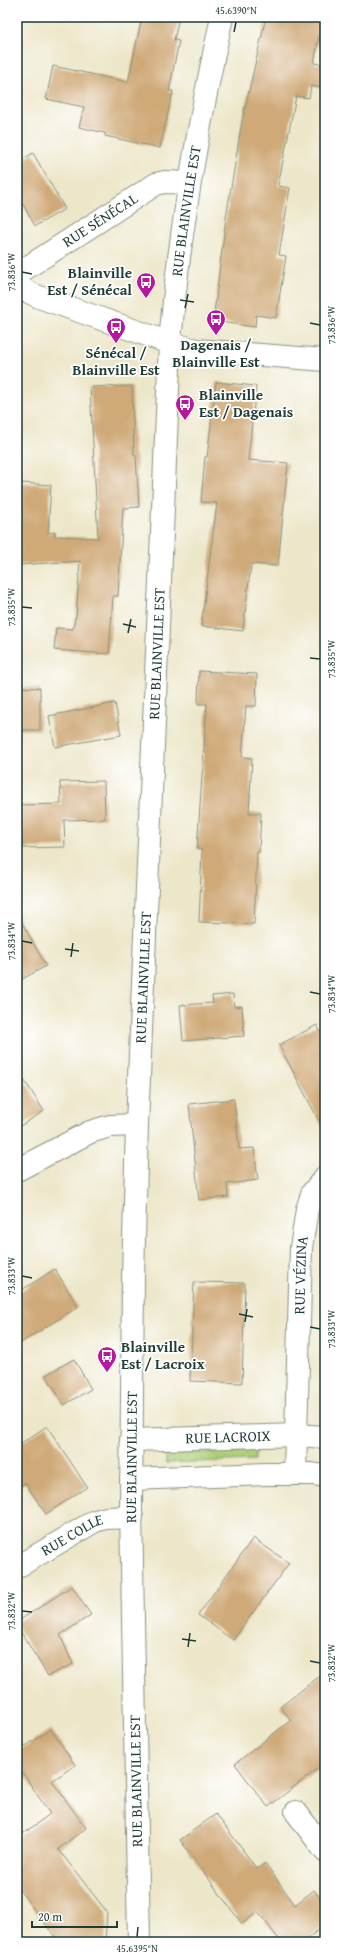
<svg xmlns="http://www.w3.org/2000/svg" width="342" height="1959" viewBox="0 0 342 1959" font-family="'Gentium Book Plus',serif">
<defs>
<pattern id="grass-dots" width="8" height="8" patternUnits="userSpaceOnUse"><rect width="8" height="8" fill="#b0d27a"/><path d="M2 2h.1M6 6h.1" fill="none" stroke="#97b56a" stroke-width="1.8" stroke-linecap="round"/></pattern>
</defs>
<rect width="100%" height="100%" fill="#fff"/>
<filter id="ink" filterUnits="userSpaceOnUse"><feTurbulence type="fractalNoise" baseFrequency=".025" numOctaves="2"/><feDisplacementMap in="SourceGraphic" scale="8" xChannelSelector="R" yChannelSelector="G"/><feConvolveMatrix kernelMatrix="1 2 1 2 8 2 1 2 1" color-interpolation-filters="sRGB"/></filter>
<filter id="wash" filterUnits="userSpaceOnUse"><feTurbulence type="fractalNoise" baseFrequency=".012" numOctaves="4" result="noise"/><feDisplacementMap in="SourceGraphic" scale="16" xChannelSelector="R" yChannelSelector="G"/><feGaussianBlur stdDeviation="0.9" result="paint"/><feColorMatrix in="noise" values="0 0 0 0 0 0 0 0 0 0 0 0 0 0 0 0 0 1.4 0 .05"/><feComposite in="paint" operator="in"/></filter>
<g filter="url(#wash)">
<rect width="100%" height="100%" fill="#ede7ca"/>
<!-- grass -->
<path fill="url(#grass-dots)" stroke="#688857" d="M255,1450V1460L166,1463V1454Z"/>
<g id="blocks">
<!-- building -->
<path fill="#cfa977" d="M142,17H179L174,40L179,41L169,91H173L160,148L105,136V133L79,127L84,107L46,99L53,66L128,82Z
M266,17H323L314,63L325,65V89L311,86L309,98L296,96L278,186L290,188L279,255L286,256L276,318L256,315L255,327L213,321L226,218L242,121Z
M33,153L65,209L35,226L17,194V163Z
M216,382L256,386L248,460L288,463L278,566L251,564L243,631L201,626L217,503L201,502L205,457H207Z
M132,386L134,455H136L139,507L123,508L118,596H113L109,654L54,650L56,628L73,629L75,617H76L80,561L17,565V527L20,483L51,485L48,533L55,532V536L98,538L90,387Z
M199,671L257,674L256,706H246L242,757L252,758L249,813H261L259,852H257L254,924L199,922L202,850L197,849L207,704H198Z
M17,687L40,688V730H17Z
M115,703L121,735L55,747L49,716Z
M104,781L105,819L64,820L65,847L22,848L21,805L61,804L60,782Z
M17,914L46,966L17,982Z
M233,994L234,1007L242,1006L244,1036L183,1041L180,1005L213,1003L212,996Z
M317,1025L325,1041V1132L279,1045Z
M17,1069L44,1111L17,1128Z
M234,1099L239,1149L254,1148L258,1180L227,1184L228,1197L199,1200L189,1104Z
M55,1269L78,1307L17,1345V1293Z
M194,1282L245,1283L242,1383L190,1381Z
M74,1359L91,1389L64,1405L46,1375Z
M47,1426L87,1487L46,1514L25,1483L17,1488V1446Z
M253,1538L289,1563L233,1640L198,1615Z
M72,1586L91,1615L60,1635L73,1664L48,1676L17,1626V1622Z
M325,1672V1763L268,1807L235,1764L291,1720L280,1707Z
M51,1729L75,1765L52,1781L86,1828L58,1849L107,1912L105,1942H59L17,1887V1838L50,1814L17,1764V1752Z
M216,1814L257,1869L265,1863L295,1905L314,1890L325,1905V1925L303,1942H281L258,1912L242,1924L180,1840Z"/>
</g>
</g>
<g filter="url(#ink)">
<use href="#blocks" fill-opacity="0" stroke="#86927f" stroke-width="1"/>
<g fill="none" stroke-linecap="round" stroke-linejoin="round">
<defs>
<g id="minor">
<path id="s1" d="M17,274L156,184L165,182L189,183"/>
<path d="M17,281L24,290L39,297L170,343L197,350L325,360"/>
<path d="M17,1170L90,1132L110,1126L137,1125"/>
<path id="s2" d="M131,1440L296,1435L325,1437"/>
<path id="s3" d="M295,1474L301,1248L307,1209L313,1192L325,1177"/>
<path d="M131,1479L266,1474H312L325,1476"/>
<path id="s4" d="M17,1567L95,1521L106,1518L132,1517"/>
<path d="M296,1812L325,1851"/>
</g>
<g id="tertiary">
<path id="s5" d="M139,1942L131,1510L133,1278L137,1125L170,343C179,233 198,125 222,17"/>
</g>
</defs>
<!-- minor casing -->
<use href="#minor" stroke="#86927f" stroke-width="24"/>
<!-- tertiary casing -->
<use href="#tertiary" stroke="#86927f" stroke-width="24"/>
<!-- minor -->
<use href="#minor" stroke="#fff" stroke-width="22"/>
<!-- tertiary -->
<use href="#tertiary" stroke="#fff" stroke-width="22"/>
</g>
</g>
<!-- ticks -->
<path fill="none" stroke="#1f3d34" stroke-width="1.5" d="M234,32L236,22M22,272L32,274M180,300L194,302M185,308L188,294M310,323L320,325M22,607L32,608M123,624L136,627M128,633L131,619M310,658L320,659M22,941L32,943M65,949L79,951M71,957L73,943M310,992L320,994M22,1276L32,1278M239,1314L253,1317M245,1322L247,1309M310,1327L320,1329M22,1611L32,1612M182,1639L196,1641M188,1647L190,1633M310,1661L320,1663M137,1937L138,1927"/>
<!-- icons -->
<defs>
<symbol id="bus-pin" viewBox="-11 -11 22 30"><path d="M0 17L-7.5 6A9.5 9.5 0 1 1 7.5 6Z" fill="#b5179e" stroke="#fff"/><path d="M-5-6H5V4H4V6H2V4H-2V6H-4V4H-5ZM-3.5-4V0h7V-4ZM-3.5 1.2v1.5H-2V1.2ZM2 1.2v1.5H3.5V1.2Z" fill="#fff"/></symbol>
</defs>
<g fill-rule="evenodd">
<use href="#bus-pin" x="135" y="271" width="22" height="30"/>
<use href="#bus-pin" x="205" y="308" width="22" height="30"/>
<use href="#bus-pin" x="105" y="316" width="22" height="30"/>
<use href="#bus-pin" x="174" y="393" width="22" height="30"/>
<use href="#bus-pin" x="96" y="1345" width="22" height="30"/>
</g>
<g text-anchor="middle" stroke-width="3.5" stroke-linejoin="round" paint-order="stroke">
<!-- street labels -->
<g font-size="15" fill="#1f3d34" stroke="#fff">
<text dy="5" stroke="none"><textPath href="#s5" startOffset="1733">RUE BLAINVILLE EST</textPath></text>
<text dy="5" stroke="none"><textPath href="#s1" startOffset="99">RUE SÉNÉCAL</textPath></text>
<text dy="5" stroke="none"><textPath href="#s5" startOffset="1289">RUE BLAINVILLE EST</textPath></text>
<text dy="5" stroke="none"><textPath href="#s5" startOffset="965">RUE BLAINVILLE EST</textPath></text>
<text dy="5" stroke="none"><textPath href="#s3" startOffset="199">RUE VÉZINA</textPath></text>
<text dy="5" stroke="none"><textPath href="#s2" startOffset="97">RUE LACROIX</textPath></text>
<text dy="5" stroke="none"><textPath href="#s5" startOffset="485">RUE BLAINVILLE EST</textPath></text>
<text dy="5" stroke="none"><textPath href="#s4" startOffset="64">RUE COLLE</textPath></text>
<text transform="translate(136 1781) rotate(-91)" y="5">RUE BLAINVILLE EST</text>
</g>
<!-- poi labels -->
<g font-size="15" font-weight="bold" fill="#1f3d34" stroke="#fff">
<text x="132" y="278" text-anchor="end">Blainville<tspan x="132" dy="17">Est / Sénécal</tspan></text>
<text x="216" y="350">Dagenais /<tspan x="216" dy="17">Blainville Est</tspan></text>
<text x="116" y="358">Sénécal /<tspan x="116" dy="17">Blainville Est</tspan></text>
<text x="199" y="400" text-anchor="start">Blainville<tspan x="199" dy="17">Est / Dagenais</tspan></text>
<text x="121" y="1352" text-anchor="start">Blainville<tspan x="121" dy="17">Est / Lacroix</tspan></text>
</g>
</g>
<!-- margin -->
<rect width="342" height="1959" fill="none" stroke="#fff" stroke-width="44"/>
<!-- scale -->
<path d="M32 1921v6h85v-6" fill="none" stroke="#1f3d34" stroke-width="2"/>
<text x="38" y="1921" font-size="12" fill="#1f3d34" stroke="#ffffff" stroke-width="3" paint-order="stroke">20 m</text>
<rect x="22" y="22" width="298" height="1915" fill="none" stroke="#1f3d34" stroke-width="1.5"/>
<g font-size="10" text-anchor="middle" fill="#1f3d34">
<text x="236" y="14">45.6390°N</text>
<text transform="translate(11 272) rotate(-90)" y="4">73.836°W</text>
<text transform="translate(331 325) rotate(-90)" y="4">73.836°W</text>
<text transform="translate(11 607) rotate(-90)" y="4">73.835°W</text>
<text transform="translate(331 659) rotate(-90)" y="4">73.835°W</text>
<text transform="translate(11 941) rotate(-90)" y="4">73.834°W</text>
<text transform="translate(331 994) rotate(-90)" y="4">73.834°W</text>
<text transform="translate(11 1276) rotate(-90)" y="4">73.833°W</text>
<text transform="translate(331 1329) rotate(-90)" y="4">73.833°W</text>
<text transform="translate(11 1611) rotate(-90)" y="4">73.832°W</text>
<text transform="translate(331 1663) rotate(-90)" y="4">73.832°W</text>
<text x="137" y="1952">45.6395°N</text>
</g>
</svg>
